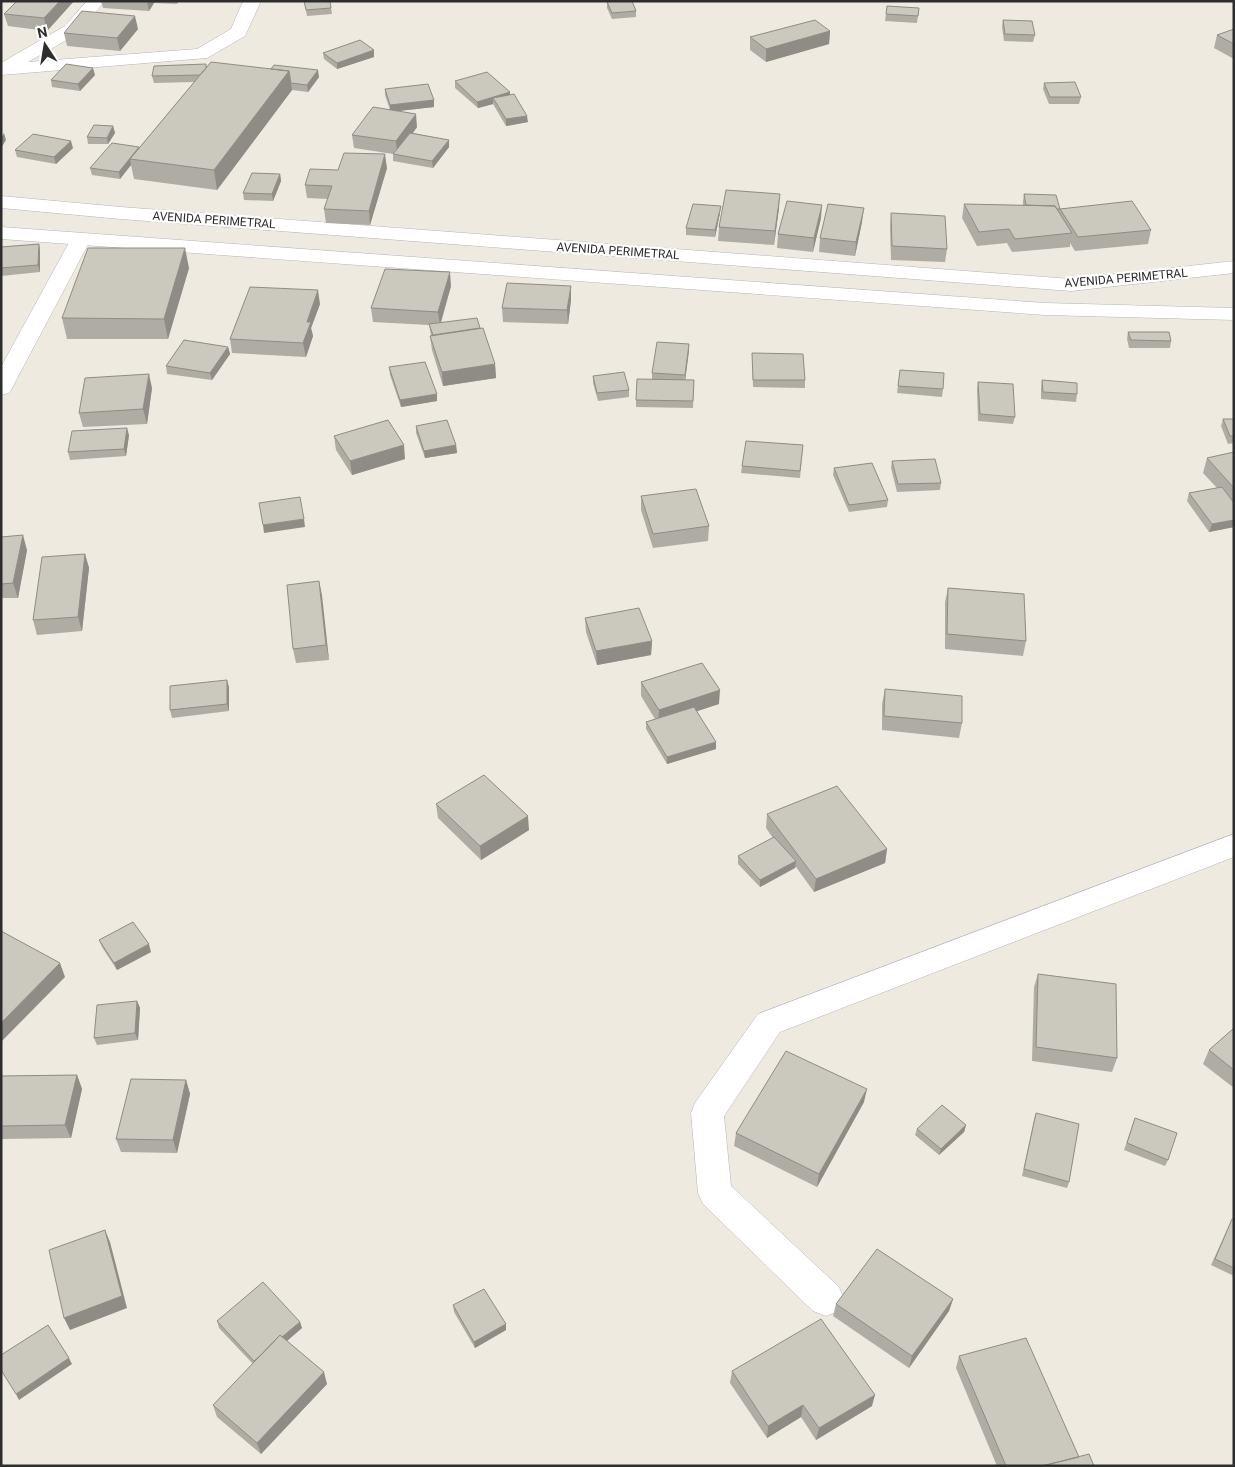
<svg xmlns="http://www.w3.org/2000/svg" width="1235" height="1467" viewBox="0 0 1235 1467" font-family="Roboto,sans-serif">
<rect width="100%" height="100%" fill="#efeadf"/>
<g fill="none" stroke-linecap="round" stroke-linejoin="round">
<defs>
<path id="minor" d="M87,1H105L77,34L28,62L197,49L231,29L243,1H261L245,36L207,58L1,75V63L65,26Z
M81,233L88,235L91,239L12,388L9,393L1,395V367L71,239L74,235Z
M1234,834V857L780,1032L724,1116L731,1186L839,1287L844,1299L839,1311L826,1316L813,1311L703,1204L698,1193L691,1113L695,1103L758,1014Z"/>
<path id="secondary" d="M1,196L121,207L1071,279L1234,261V273L1071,291L121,219L1,208Z
M1,227L1045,303L1234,308V320L1045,315L1,239Z"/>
</defs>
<!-- minor casing -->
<use href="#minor" stroke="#b3b3c1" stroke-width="1"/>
<!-- secondary casing -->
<use href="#secondary" stroke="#b3b3c1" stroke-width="1"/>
<!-- minor -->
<use href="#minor" fill="#fff" fill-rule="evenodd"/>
<!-- secondary -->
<use href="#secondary" fill="#fff" fill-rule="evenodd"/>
</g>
<!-- wall -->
<path fill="#afaca3" d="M74,1L47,31L8,26L4,14Z
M101,1H179L177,4L154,3L149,11L103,8Z
M304,1H330L332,14L307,16Z
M607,2L636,11V17L612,19L607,8Z
M887,6L919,8L917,23L885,21Z
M1003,20L1035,35L1033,42L1004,41L1002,27Z
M138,29L120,51L67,46L64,33Z
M1234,29V59L1214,48L1217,35Z
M830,31L829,44L766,62L750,50V37Z
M374,50V57L337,69L324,59L323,53Z
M207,66L319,77L308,92L292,90L217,190L134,179L131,165L120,179L92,175L90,168L139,147V148L194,82L154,83L152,76Z
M95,75L80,91L52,87L51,80Z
M455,81L510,92V95L528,122L506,126L493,104L478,108L455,88Z
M1044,83L1081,97L1079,104H1049L1043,89Z
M385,89L434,100V107L398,111L417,127L413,133L449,140V147L433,168L393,161V154L354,148L352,135L390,110L385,95Z
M113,126L115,133L108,144H88L87,137Z
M73,148L56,164L17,157L15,150Z
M387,168L370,225L326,223L324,209L328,199L307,198L305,185L338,170Z
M280,174L281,181L273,201L244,200L243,193Z
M1024,194L1060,209V213V209L1151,230L1148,244L1075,251L1070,243V247L1012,252L1007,243L977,246L962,218L964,204L1023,205V201Z
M779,208L774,245L718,241L719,227Z
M720,213L715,237L686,235V228Z
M891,213L947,249L945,262L891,260L890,227Z
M821,218L813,252L777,248L778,234Z
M862,222L855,256L819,252L820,238Z
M39,244L40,251V272L1,276V247Z
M189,268L168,339H67L62,318Z
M451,286L440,323L480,328L495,364L496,378L443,386L432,350L430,336L431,335L429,325L373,322L371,308Z
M571,300L568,324L503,322L502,308Z
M320,304L311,328L313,336L306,357L232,353L230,339Z
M1128,332L1171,341L1170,348H1129L1127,339Z
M689,344L685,380H694L693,408L636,407V400L652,379V373Z
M228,347L230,354L212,380L167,374L166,366Z
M752,353L805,380V388L753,387Z
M389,367L437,401L401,407L390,375Z
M900,370L943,389L942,397L897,393Z
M593,376L629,390V397L598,401L593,383Z
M1042,380L1077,394L1076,402L1041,399V387Z
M978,382L1015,417L1013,424L978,421L977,389Z
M152,388L147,424L83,427L79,413Z
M1223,419H1234V443L1228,444L1221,426Z
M416,426L456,445L457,453L425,458L416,433Z
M129,435L126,456L70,460L68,452Z
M334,436L405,459L352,475L336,450Z
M803,445L800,478L741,473L742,466Z
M1234,452V527L1209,532L1187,501L1189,493L1217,488L1203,473L1207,458Z
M892,461L941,483L940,490L897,492L891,468Z
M834,468L888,500L887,507L849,512L833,475Z
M641,496L709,526L708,541L653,548L641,510Z
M1,537L27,550L18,598H1Z
M85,554L89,568L82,631L37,635L33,620Z
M319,581L329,660L296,663L293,649Z
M948,588L1026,641L1023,656L945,649V602Z
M585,618L652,641L651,655L597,665L586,632Z
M641,682L719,704L697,711L716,749L667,764L646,729V722L655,719L641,696Z
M229,687V711L172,718L170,710Z
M885,689L962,723L959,738L882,730V704Z
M436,804L529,830L481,860L438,818Z
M767,814L887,849L885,863L814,892L796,867L760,887L738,864V856L773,838L766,828Z
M99,940L151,952L117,970L102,947Z
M1038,974L1117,1058L1112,1072L1032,1061L1034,987Z
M137,1001L140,1008L138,1040L97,1045L94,1038Z
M1234,1028V1088L1203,1064L1209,1050Z
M77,1075L82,1089L71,1138L1,1139V1076Z
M186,1080L190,1094L177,1153L121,1152L116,1139Z
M864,1102L817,1187L734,1146L736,1133Z
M1036,1113L1069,1182L1067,1188L1022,1176L1034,1120Z
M1135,1118L1168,1160L1165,1166L1124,1150Z
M966,1125L964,1132L939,1155L915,1135L917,1129Z
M1232,1219L1234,1220V1276L1211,1265Z
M953,1299L949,1311L909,1368L833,1316L836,1304Z
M453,1305L506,1324V1330L475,1348L454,1312Z
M217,1321L300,1322L302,1328L287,1341L327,1384L261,1454L217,1417L213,1405L253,1364L219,1328Z
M959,1356L1079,1457L1094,1466H997L956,1368Z
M732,1371L872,1406L816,1440L801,1417L767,1438L730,1383Z"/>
<!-- shaded-wall -->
<path fill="#8e8c84" d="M60,1H74L47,31L44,18Z
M147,1H154V3L149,11Z
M135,16L138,29L120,51L117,38Z
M830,31L829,44L766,62V49Z
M374,50V57L337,69V63Z
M93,68L95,75L80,91L78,84Z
M318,70L319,77L308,92L307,85Z
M289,71L292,90L217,190L214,170Z
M510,92V99L493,98V104L478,108L477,102Z
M434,100V107L390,112V105Z
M416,114L417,127L397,154L396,141Z
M527,116L528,122L506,126V119Z
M113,126L115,133L108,144L107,138Z
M4,133L6,140L1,148V138Z
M449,140V147L433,168L432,161Z
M71,141L73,148L56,164L54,157Z
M139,147L140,154L130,159L131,165L120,179L119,172Z
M385,154L387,168L370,225L369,211Z
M280,174L281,181L273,201L272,194Z
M780,194L779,208L774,245L775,231Z
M822,205L821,218L813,252L814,238Z
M721,206L720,213L715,237V230Z
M864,208L862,222L855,256L856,242Z
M39,244L40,251V272L38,265Z
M185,248L189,268L168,339L164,319Z
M450,272L451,286L440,326L438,312Z
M571,286V300L568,324L567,310Z
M318,290L320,304L311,328L313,336L306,357L303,343L307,322Z
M689,344V351L685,382V375Z
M228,347L230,354L212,380L210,373Z
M495,364L496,378L443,386L442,372Z
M149,374L152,388L147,424L143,409Z
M437,394V401L401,407L400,400Z
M127,428L129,435L126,456L124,449Z
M404,445L405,459L352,475L350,461Z
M456,445L457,453L425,458L424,451Z
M304,519L305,527L264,533L263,525Z
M1234,520V527L1209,532L1212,524Z
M23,535L27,550L18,598L13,583Z
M85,554L89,568L82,631L78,617Z
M319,581L322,595L329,660L326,645Z
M652,641L651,655L597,665L596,651Z
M227,680L229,687V711L227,704Z
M720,690L719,704L658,724L659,710Z
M716,742V749L667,764V757Z
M528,816L529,830L481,860L480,846Z
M887,849L885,863L814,892L816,879Z
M796,861L795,868L760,887V880Z
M149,944L151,952L117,970L114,963Z
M60,963L65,977L1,1042V1023Z
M137,1001L140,1008L138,1040L135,1033Z
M77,1075L82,1089L71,1138L65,1125Z
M186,1080L190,1094L177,1153L173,1140Z
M867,1089L864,1102L817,1187L819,1174Z
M966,1125L964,1132L939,1155L941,1149Z
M105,1230L110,1242L127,1308L70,1330L64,1318Z
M953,1299L949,1311L909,1368L912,1356Z
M300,1322L302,1328L256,1367L254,1361Z
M506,1324V1330L475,1348L474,1342Z
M69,1358L72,1364L19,1400L16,1394Z
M324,1372L327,1384L261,1454L257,1443Z
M875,1395L872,1406L816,1440L819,1428Z
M803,1405L801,1417L767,1438L768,1426Z"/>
<!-- building -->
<path fill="#cbc8bd" stroke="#8e8c84" d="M17,1H60L44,18L4,14Z
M304,1H330L331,8L306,10Z
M615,1H632L636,11L612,13L607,2Z
M887,6L919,8L918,16L886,14Z
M82,11L135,16L117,38L64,33Z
M815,20L830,31L766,49L750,37Z
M1003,20L1032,21L1035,35L1005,34Z
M1234,29V44L1217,35Z
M360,40L374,50L337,63L323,53Z
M211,62L289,71L214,170L130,159Z
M66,64L93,68L78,84L51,80Z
M206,64V68L200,75L152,76L154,66Z
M274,65L318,70L307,85L291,83L289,71L271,69Z
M487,72L510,92L477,102L455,81Z
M1075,82L1081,97H1050L1044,83Z
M428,84L434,100L390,105L385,89Z
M514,94L527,116L506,119L493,98Z
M373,107L416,114L396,141L352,135Z
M94,125L113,126L107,138L87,137Z
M410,133L449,140L432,161L393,154Z
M33,134L71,141L54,157L15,150Z
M112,143L139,147L119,172L90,168Z
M344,153L385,154L369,211L324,209L332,186L305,185L310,169L338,170Z
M252,173L280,174L272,194L243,193Z
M726,190L780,194L775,231L719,227Z
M1024,194L1056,195L1060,209H1057L1055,206L1026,205Z
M787,201L822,205L814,238L778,234Z
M1132,201L1151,230L1078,237L1060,209Z
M693,204L721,206L715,230L686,228Z
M828,204L864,208L856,242L820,238Z
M964,204L1055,206L1072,233L1015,239L1009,229L979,232Z
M891,213L945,216L947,249L892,246Z
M39,244L38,265L1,268V247Z
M88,248H185L164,319L62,318Z
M385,269L450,272L438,312L371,308Z
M507,283L571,286L567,310L502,308Z
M250,287L318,290L307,322H311L303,343L230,339Z
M477,318L480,328L433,335L429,324Z
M483,328L495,364L442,372L430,336Z
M1128,332H1169L1171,341L1131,340Z
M184,340L228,347L210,373L166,366Z
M657,342L689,344L685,375L652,373Z
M752,353L803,354L805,380H753Z
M425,362L437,394L400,400L389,367Z
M900,370L944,373L943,389L898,386Z
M624,372L629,390L597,393L593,376Z
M149,374L143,409L79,413L85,378Z
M637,379L694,380L693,401L636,400Z
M1042,380L1077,383V394L1043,392Z
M978,382L1013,384L1015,417L980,414Z
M1223,419H1234V436H1230Z
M388,420L404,445L350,461L334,436Z
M447,420L456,445L424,451L416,426Z
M127,428L124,449L68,452L72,431Z
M746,441L803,445L800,471L742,466Z
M1234,452V488L1207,458Z
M935,459L941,483L898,484L892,461Z
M872,463L888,500L849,505L834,468Z
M1222,487L1234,503V520L1212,524L1189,493Z
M696,489L709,526L653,534L641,496Z
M300,497L304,519L263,525L259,503Z
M23,535L13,583L1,584V537Z
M85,554L78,617L33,620L42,557Z
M319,581L326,645L293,649L287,585Z
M948,588L1024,594L1026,641L947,634Z
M639,608L652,641L596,651L585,618Z
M702,663L720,690L659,710L641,682Z
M227,680V704L170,710V686Z
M885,689L962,696V723L884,716Z
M694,707L716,742L667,757L646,722Z
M484,775L528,816L480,846L436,804Z
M837,786L887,849L816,879L767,814Z
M774,837L796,861L760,880L738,856Z
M133,922L149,944L114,963L99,940Z
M1,931L60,963L1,1023Z
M1038,974L1116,984L1117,1058L1036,1047Z
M137,1001L135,1033L94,1038L97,1005Z
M1234,1028V1070L1209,1050Z
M786,1051L867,1089L819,1174L736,1133Z
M77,1075L65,1125L1,1126V1076Z
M131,1079L186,1080L173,1140L116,1139Z
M942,1105L966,1125L941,1149L917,1129Z
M1036,1113L1079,1124L1069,1182L1024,1169Z
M1135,1118L1177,1133L1168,1160L1127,1143Z
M1232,1219L1234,1220V1268L1215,1259Z
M105,1230L122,1296L64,1318L49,1250Z
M877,1249L953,1299L912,1356L836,1304Z
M263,1282L300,1322L282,1337L280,1335L262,1354L254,1361L217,1321Z
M484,1289L506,1324L474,1342L453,1305Z
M821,1319L875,1395L819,1428L803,1405L768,1426L732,1371Z
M48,1325L69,1358L16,1394L1,1370V1355Z
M280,1335L324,1372L257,1443L213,1405Z
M1026,1338L1079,1457L1042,1466H1006L959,1356Z
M1089,1454L1094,1466H1042Z"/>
<g text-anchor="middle" stroke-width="4.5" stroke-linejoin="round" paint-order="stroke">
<!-- far-street labels -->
<g font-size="12" fill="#2d2d2d" stroke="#fff">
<text transform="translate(214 220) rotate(4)" y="4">AVENIDA PERIMETRAL</text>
<text transform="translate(618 251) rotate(4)" y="4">AVENIDA PERIMETRAL</text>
<text transform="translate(1126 278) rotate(-5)" y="4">AVENIDA PERIMETRAL</text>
</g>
</g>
<!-- border -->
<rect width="1235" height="1467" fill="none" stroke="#2d2d2d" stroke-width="5"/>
<!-- north arrow -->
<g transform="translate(45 45) rotate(348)" stroke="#ffffff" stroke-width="4" paint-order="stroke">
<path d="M0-4L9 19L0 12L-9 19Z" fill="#2d2d2d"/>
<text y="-8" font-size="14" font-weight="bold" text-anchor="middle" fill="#2d2d2d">N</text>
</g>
</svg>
